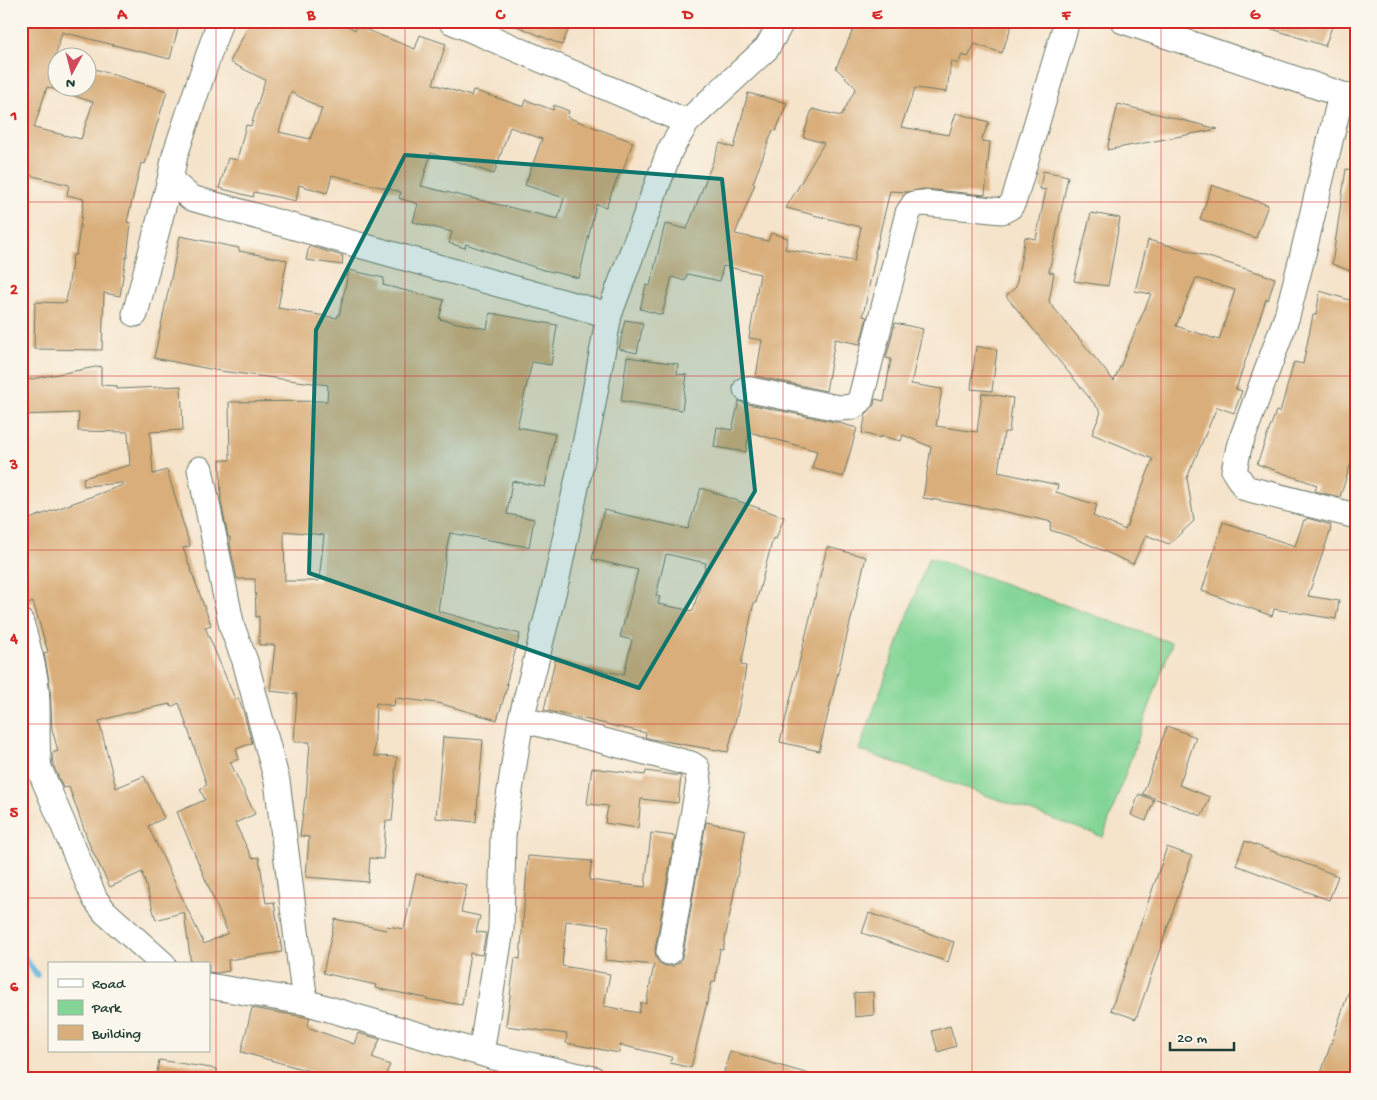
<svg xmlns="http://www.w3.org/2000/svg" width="1377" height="1100" viewBox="0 0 1377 1100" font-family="'Gochi Hand',sans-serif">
<rect width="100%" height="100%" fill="#fbf7ec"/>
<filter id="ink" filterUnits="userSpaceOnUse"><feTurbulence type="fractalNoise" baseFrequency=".02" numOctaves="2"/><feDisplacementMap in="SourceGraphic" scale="10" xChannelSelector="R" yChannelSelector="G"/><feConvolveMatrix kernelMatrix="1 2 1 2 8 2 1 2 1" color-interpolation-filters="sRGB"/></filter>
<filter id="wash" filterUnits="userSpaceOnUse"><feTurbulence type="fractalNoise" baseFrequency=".0096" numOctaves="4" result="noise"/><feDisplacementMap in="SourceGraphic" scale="20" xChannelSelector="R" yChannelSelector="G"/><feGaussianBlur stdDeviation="1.12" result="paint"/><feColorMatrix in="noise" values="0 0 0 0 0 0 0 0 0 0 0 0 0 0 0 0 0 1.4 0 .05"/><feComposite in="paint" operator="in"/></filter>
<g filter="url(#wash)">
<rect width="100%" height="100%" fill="#f5e3ca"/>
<!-- green -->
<path fill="#83d596" stroke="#518965" d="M929,557L1172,643L1103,837L859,750Z"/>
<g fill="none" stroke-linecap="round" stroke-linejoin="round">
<!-- stream -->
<path stroke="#61b6de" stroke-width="6" d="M21,953L37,975"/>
</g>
<g id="blocks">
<!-- building -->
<path fill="#d9ae7a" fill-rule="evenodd" d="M21,21H180L170,59L62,32L55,58H58V88H88V67L167,91L145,164L141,163L127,222L131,223L127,257H126L120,296L104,293L102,350L34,349L35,302L66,303L73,255H76L84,199L67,195L69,185L21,173ZM47,87L93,102L81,139L34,128Z
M251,21H339L355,30L357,26L415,49L420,35L446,44L433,84L471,96L473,90L524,107L526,100L553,110L554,105L569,111L567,117L633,142L622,173L620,172L606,207L596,204L579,278L540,269L466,244L465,248L449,243L452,232L413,222L418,204L399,198L401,192L332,175L327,193L299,185L296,201L254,192L253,197L219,188L228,158L237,160L246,125L251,126L265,80L230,62ZM291,92L322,109L310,139L279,132ZM510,127L542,139L525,185L564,198L558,219L421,186L431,153L494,174Z
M505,21H572L562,45Z
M857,21L874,29L877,21H1013L1002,53L975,44L968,57L962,55L958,64L951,61L947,92L915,88L901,127L949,135L956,113L989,122L981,141L990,142L985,195L924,189L907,192L890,191L875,253H876L863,316L867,317L860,344L835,339L826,391L756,376L762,340L749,338L760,274L723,266L720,281L687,274L685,281L672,277L662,315L640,309L646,285L650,286L665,224L687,229L720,143L734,148L748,93L787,103L776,131L773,130L753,183L755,184L735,234L768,241L771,233L788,238L785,249L854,261L861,227L786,208L824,143L803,137L812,109L841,116L856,88L836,68Z
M1260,21H1334L1325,46L1260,25Z
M1118,104L1218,129L1107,150Z
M1346,169L1356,170V273L1332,264Z
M1043,171L1068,176L1049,272L1054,273L1049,302L1114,381L1151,294L1135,291L1148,240L1183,249L1275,278L1268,300L1266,299L1236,389L1242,391L1234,413L1217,407L1187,478L1194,521L1169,544L1146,535L1133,564L1072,537L1050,530L1052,522L993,509L923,498L931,447L903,435L901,441L880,436V438L862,433L866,414L874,405L875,399L884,401L891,359L886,358L895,323L923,329L911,384L942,389L936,426L977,432L982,393L1013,398L1009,432H1004L998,472L1058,485L1056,492L1097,505L1093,516L1125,530L1153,459L1092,434L1101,412L1006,296L1016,287L1025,237L1036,239L1046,190L1040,189ZM1196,278L1235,290L1219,340L1176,326Z
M1212,185L1268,205L1256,238L1200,219Z
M1091,213L1120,218L1108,286L1074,281Z
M180,236L239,248V251L287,260L278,308L337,318L338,315H339L349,270L384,278L383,285L444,300L439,319L487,329L490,313L557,325L551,365L532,362L517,427L555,434L545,487L512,481L507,514L534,519L529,547L450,533L448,541L438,611L520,634L506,684H508L497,720L438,703L395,698L394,706L376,703L374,756L397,757L393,799H394L392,821H386L383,859L370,858L368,882L306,877L309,837L300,836L305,798H306L310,742H294L297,694L270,691L275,645H259V616L256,617L255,579H237L230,545V537H228L221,502L220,460H230L229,402L327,401L328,385L220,371L154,358ZM284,531L324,535L319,581H285Z
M309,246L343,256L342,265L306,260Z
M1320,291L1356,302V448L1340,497L1315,491L1317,485L1257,464L1276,411L1280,412L1294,362L1303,364L1313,315H1316Z
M625,320L643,323L637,353L619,349Z
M976,346L997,350L992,391L971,389Z
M627,357L678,364L677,374L687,375L682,410L621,401Z
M101,366V385L117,386V389L181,386L183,430L150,432L153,474L167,470L190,546L183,548L211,625L205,627L235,699L238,698L243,710L252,743L236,749L239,759L230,762L255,814L235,823L252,858L259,857L266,903L274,902L282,952L228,960L229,971L217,973L209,972V964H191L184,912L156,920L142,872L110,887L90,846L69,787L63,788L53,764L52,753L58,751L52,729L50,686L44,653L48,652L33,602L28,604L21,586V522L123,485V483L84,486L83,478L130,465L128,432L78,431L79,413L21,415V381ZM179,703L207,785L200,789L205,800L177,812L228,933L204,944L148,826L164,818L144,776L116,788L99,721L127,713L170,704L171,707Z
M739,401L743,403L835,422L857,428L843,477L812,468L817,451L749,432L746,452L714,447L717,427L732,430Z
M701,488L784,517L776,539L773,538L756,603L754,602L741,665L746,666L742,693L728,752L652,739L645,737L646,733L544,710L555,660L624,675L632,640L620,637L638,570L592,559L604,510L688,529ZM666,554L706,563L693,611L658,604L660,597L656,596Z
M1307,518L1331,525L1330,528L1331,529L1308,596L1339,601L1336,619L1274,609L1272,616L1202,591L1223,522L1295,546L1304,520H1306Z
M827,547L866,557L819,751L780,742Z
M1167,726L1196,737L1179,785L1210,797L1202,816L1143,794Z
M443,737L483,740L476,822L436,818Z
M592,768L645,775L646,771L681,776L678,803L641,799L638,828L605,823L608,806L587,804Z
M1139,794L1154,800L1146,821L1131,815Z
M706,822L746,830L723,950L720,949L715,982H712L691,1068L670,1063L672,1057L620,1045L619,1053L566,1043L567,1034L506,1026L515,958L520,959L528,856L592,861L589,880L645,887L651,833L675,836L655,950L656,957L659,963L666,966H673L680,962L683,954ZM566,921L609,926L605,960L654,965L646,1004L641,1002L639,1013L604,1006L610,974L562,966Z
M1245,841L1338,876L1329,900L1236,865Z
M1167,847L1192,856L1136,1019L1111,1010Z
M416,874L467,885L461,912L480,916L476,932L486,933L482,955L470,953L462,1005L426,999V998L375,988L376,985L323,973L335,919L386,930L387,926L404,929Z
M869,913L954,942L948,962L862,933Z
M1353,979H1356V1079H1319Z
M873,992L874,1015L855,1017L854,993Z
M252,1008L310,1018L307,1027L354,1044L358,1033L380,1039L372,1058L390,1065L384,1079H311L313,1072L241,1052Z
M950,1026L956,1046L938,1052L932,1031Z
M730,1051L809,1074L808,1079H722Z
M159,1060L217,1069V1079H156Z"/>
</g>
</g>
<g filter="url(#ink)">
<use href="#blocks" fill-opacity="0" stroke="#6a7768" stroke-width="1"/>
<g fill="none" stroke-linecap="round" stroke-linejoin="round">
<defs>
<path id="street" d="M451,21L687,122
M1123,21L1355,99
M1341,95L1302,258L1287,316L1239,447L1234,471L1245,488L1356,516
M170,180L191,198L609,315
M135,314L170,180L175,155L220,21
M746,389L838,408L852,407L860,401L908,213L914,204L923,203L1002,211L1010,207L1014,200L1067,21
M200,469L232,627L245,661L277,781L305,1002
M21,622C27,644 34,665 36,687C39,714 35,741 39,768L95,899L105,912L163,964
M521,719L691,764L697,768L699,782L669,952
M209,986L305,1002L494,1057L593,1079
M481,1053L501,930L503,836L521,719L557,578L589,425L609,315L670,150L687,122L767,48L782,21"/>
</defs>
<!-- street casing -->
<use href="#street" stroke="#6a7768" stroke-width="27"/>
<!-- street -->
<use href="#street" stroke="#fff" stroke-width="25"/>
</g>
</g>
<!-- marked area -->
<path fill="#0f766e" fill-opacity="0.2" stroke="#0f766e" stroke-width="4" stroke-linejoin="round" d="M405,155L722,179L755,491L639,688L309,573L316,330Z"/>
<!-- grid -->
<path fill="none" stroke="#d62828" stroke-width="1" stroke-opacity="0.55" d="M216,21V1079M405,21V1079M594,21V1079M783,21V1079M972,21V1079M1161,21V1079M21,202H1356M21,376H1356M21,550H1356M21,724H1356M21,898H1356"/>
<!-- margin -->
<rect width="1377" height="1100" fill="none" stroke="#fbf7ec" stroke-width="55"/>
<!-- legend -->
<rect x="48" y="962" width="162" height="90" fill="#fbf7ec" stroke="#a3ada2"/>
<rect x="58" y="979" width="25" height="8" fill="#ffffff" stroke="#a3ada2"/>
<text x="92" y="988" font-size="15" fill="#1f3d34">Road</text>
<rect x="58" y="1000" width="25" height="15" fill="#83d596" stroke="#a3ada2"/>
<text x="92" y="1012" font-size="15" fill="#1f3d34">Park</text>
<rect x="58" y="1025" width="25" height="15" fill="#d9ae7a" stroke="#a3ada2"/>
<text x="92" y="1038" font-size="15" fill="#1f3d34">Building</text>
<!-- north arrow -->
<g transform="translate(72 72) rotate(187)"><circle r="24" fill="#fbf7ec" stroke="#a3ada2"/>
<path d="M0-4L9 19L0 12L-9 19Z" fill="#d1495b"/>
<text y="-8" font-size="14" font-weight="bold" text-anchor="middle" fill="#1f3d34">N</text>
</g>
<!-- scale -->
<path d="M1170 1042v8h64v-8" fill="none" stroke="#1f3d34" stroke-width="2.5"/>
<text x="1177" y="1042" font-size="15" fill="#1f3d34" stroke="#fbf7ec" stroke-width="4" paint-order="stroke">20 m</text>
<rect x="28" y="28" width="1322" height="1044" fill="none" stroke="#d62828" stroke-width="2"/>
<g font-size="16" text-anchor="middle" font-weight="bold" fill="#d62828">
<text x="122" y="19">A</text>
<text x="311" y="19">B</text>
<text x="500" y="19">C</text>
<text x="688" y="19">D</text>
<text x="877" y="19">E</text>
<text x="1066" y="19">F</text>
<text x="1255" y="19">G</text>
<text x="14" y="120">1</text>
<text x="14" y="294">2</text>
<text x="14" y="469">3</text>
<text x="14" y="643">4</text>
<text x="14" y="817">5</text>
<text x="14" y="991">6</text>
</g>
</svg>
